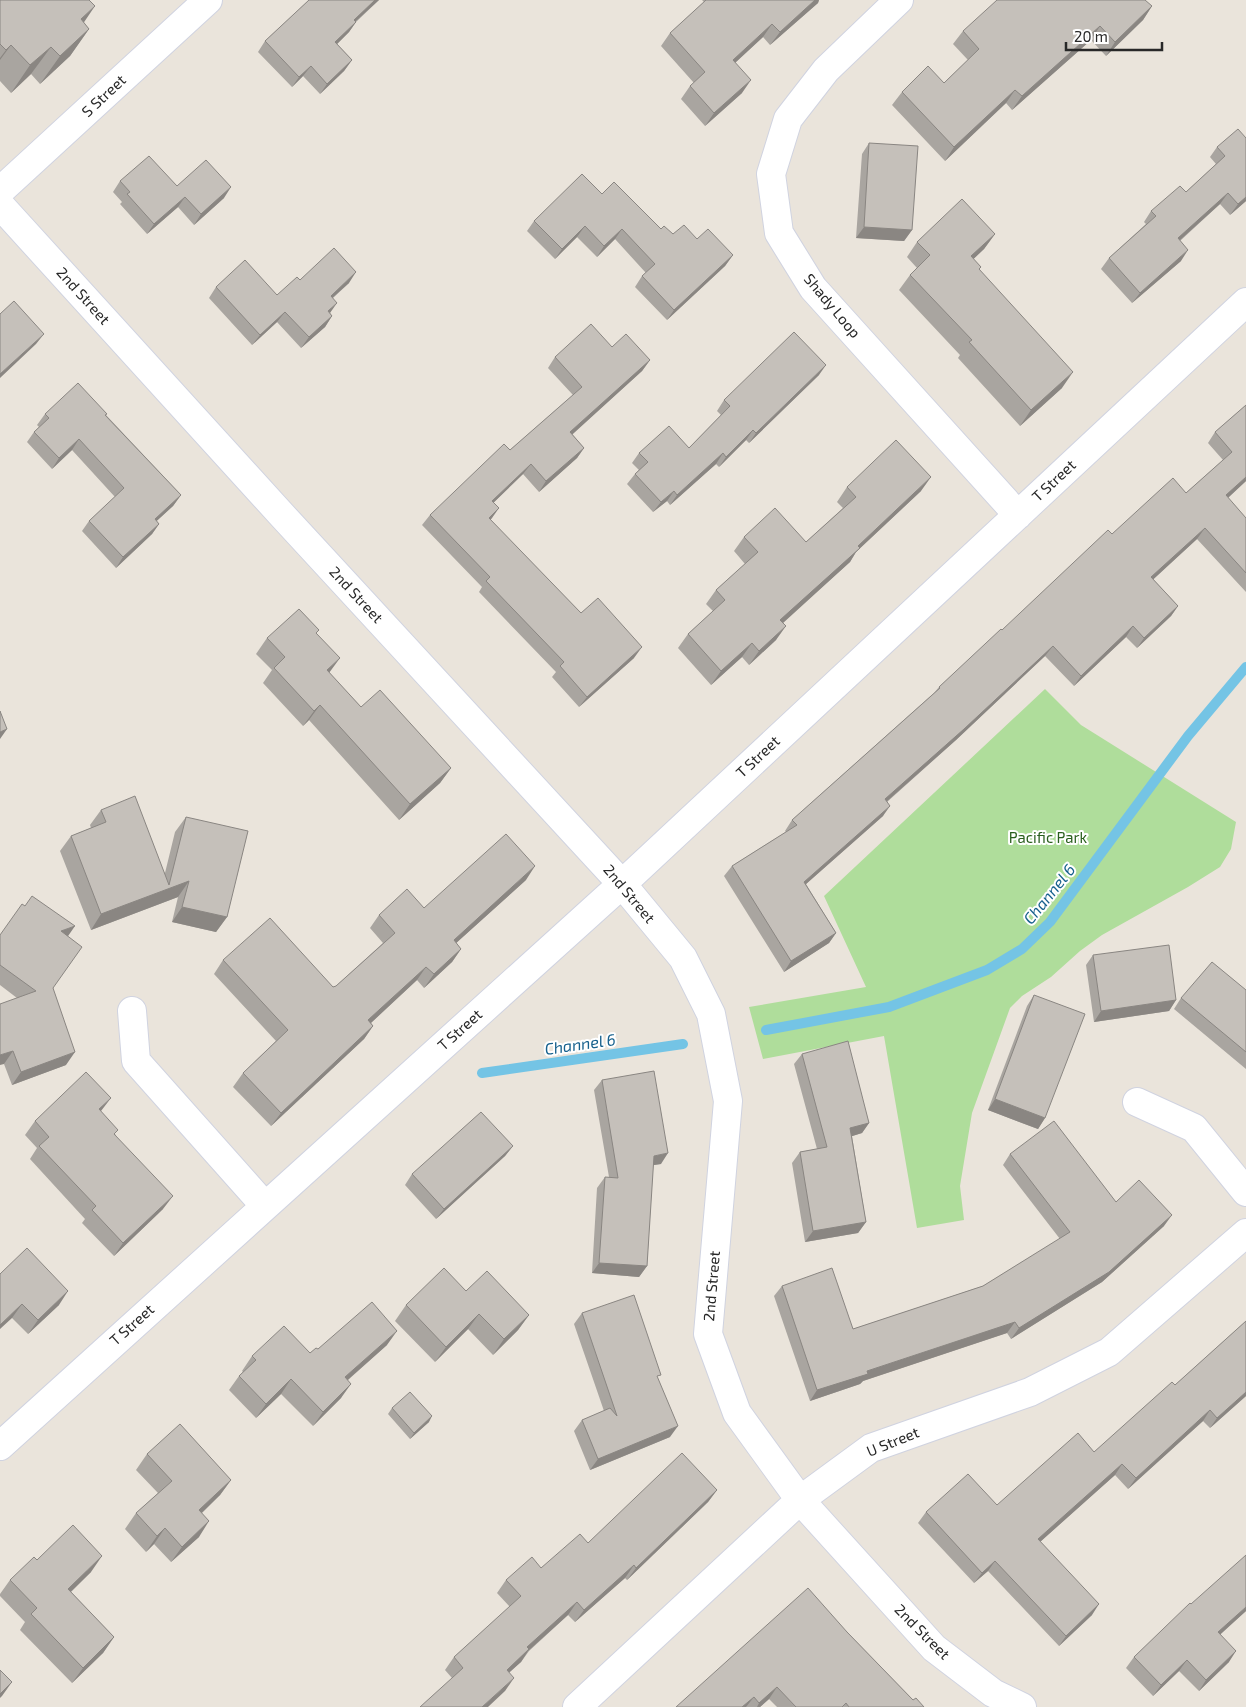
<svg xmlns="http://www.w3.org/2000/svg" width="1246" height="1707" viewBox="0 0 1246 1707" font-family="'Exo 2',sans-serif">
<rect width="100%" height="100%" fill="#eae4db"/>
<!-- grass -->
<path fill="#afdd9b" d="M1045,689L1081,725L1236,822L1231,849L1220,867L1188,887L1102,935L1080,951L1051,977L1022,996L1010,1008L972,1113L960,1186L964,1220L917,1228L884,1036L763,1059L749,1007L866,987L824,896Z"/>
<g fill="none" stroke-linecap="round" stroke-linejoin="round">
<!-- stream -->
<path stroke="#74c4e5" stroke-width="10" d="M766,1030L889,1007L987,970L1022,949L1050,922L1188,736L1246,667
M482,1073L683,1044"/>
<defs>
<path id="minor" d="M899,0L826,70L788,119L771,174L779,233L813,288L1018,515
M0,191L208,0
M0,205L280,513L622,884L683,958L711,1014L728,1101L708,1334L737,1413L800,1500L934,1648L993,1693L1022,1707
M132,1011L136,1061L265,1206
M1137,1102L1194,1128L1246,1192
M0,1446L622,884L1246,302
M577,1707L800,1500L871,1448L1030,1392L1109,1352L1246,1233"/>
</defs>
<!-- minor casing -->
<use href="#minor" stroke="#d0d3e0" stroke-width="30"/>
<!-- minor -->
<use href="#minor" stroke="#fff" stroke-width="28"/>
</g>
<!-- wall -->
<path fill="#a9a5a0" d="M0,0L83,22L89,29L70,56L40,84L31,74L11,93L0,81Z
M309,0H379L356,22L349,32L337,44L352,60L344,71L320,94L303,76L292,87L258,52L265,41Z
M702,0H819L818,3L770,45L763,37L735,63L742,93L705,126L681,99L690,86L694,83L661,46L670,33L704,2Z
M1152,6L1143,20L1106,56L1091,40L1012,110L1006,103L945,161L892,105L902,92L944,83L968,60L953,44L963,31Z
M1246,138V201L1230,215L1220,204L1180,241L1181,261L1132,303L1101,269L1109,258L1146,224L1144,222L1151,211L1186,192L1216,164L1210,157L1217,147Z
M869,143L912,230L904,241L856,238L862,154Z
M120,181L177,186L224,198L194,225L178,207L147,234L120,204L122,202L113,192Z
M602,194L661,229L673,234L697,239L733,255L725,266L667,320L635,287L642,276L646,273L615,239L597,257L577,237L555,259L527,231L534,221Z
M995,234L984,249L973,259L981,267L979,269L1062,388L1020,426L958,358L960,355L899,290L910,275L917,268L907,257L917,242Z
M300,280L349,283L333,298L330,313L332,316L325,327L301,348L277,322L252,345L209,298L216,287L277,295Z
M612,347L650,360L642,371L572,434L584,448L577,458L539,492L523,474L494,502L492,518L490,520L581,613L634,658L579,707L552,677L556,672L479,592L482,587L422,525L430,515L510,450L573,395L548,368L555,357Z
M819,375L749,443L746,440L719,467L716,464L670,505L667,501L653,512L627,484L635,474L639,470L632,463L639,453L689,448L721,415L717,411L724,400Z
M1246,405V481L1228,498L1246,518V592L1197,539L1153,579L1178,606L1171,616L1137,648L1126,637L1074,686L1045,656L956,740L887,802L883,816L806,884L836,933L829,943L784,972L724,876L732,866L786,832L785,831L792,820L934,693L939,687L1112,534L1186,493L1223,460L1208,443L1215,432Z
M45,414L106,415L181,495L173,506L156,521L159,524L152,534L116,568L82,531L89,521L115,497L72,450L52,469L27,442L34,432L39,427L37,425Z
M847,487L921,491L856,552L850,562L783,622L776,640L749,665L742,657L711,685L678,648L688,634L713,611L706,604L716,590L745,564L734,551L744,537L806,542L843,508L837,502Z
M317,634L329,673L361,707L451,768L440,783L399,820L309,720L303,726L263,683L272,670L256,654L267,638Z
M101,810L165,873L175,832L186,817L227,917L216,932L172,922L178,897L91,930L60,851L71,836L91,828L90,825Z
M526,880L456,943L461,949L452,962L424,988L417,980L371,1023L373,1026L364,1039L271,1126L233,1087L243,1073L276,1041L214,974L223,960L333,987L336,986L383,943L370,928L379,915L424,908Z
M0,935L68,936L53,989L66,1065L12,1085L4,1064L17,998L0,985Z
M1093,955L1176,1000L1169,1011L1094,1022L1086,965Z
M1246,990V1069L1174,1009L1181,998Z
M1034,995L1045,1118L1038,1129L988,1110L1027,1006Z
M802,1054L869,1123L862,1133L852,1136L866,1222L858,1233L805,1242L792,1163L800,1152L817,1149L794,1064Z
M602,1080L661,1164L653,1165L647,1266L639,1277L592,1273L597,1188L605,1177H609L594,1090Z
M101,1112L163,1209L114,1256L82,1223L85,1219L30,1159L37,1148L25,1135L35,1121Z
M513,1146L505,1156L436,1219L405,1185L412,1174Z
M1010,1154L1116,1202L1164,1226L1102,1282L1011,1339L1007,1333L863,1381L860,1384L810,1401L774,1296L782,1286L853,1329L983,1286L1060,1239L1003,1165Z
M0,1274L59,1305L28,1334L12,1318Z
M466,1291L529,1315L518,1330L493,1355L468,1329L435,1362L395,1321L406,1305Z
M582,1313L658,1379L670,1437L590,1470L574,1431L582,1420L604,1411L574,1324Z
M1246,1321V1396L1210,1428L1203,1421L1128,1489L1115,1475L1040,1542L1092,1615L1059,1646L988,1571L974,1583L918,1523L926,1512L997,1505L1094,1452L1175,1385Z
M387,1345L348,1380L341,1398L313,1426L281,1394L256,1418L229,1390L239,1376L243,1372L242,1371L252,1356L310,1353L318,1349Z
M392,1408L429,1422L410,1439L388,1414Z
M147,1454L231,1480L220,1495L202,1513L199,1537L171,1562L154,1544L146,1552L125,1529L136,1513L158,1493L136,1470Z
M717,1490L708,1502L627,1580L625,1578L575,1622L568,1615L529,1651L521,1662L509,1672L505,1691L452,1678L445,1670L454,1657L510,1607L497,1593L506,1580L541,1568L588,1543Z
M37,1560L91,1572L71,1592L114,1637L103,1653L72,1683L20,1630L25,1622L0,1596V1594L10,1580Z
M1191,1604L1246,1611L1220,1634L1229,1662L1199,1691L1179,1671L1153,1696L1126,1668L1134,1657Z
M847,1632L913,1700L924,1707H777L769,1699L760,1707H676Z"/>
<!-- shaded-wall -->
<path fill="#8a8682" d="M375,0H379L346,30L354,20Z
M815,0H819L818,3L770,45L780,32Z
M95,6L76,34L81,19Z
M1152,6L1143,20L1106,56L1115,42Z
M356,22L349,32L328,53L335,42Z
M772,24L763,37L724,73L733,60Z
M1100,26L1091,40L1012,110L1022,96Z
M89,29L70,56L40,84L60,56Z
M11,45L0,60V58L6,50Z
M51,47L31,74L11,93L30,65Z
M352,60L344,71L320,94L327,84Z
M311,66L303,76L292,87L299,77Z
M751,80L742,93L705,126L714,113Z
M1015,90L1006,103L945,161L954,147Z
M231,187L224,198L194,225L201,214Z
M1228,193L1220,204L1170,249L1178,238Z
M185,197L178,207L147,234L154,224Z
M1246,197V201L1230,215L1238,204Z
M585,226L577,237L555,259L562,249Z
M864,227L912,230L904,241L856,238Z
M622,229L615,239L597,257L604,246Z
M995,234L984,249L960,272L971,256Z
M1188,250L1181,261L1132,303L1140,293Z
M733,255L725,266L667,320L674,310Z
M356,272L349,283L323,306L331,296Z
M337,303L330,313L328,311Z
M285,312L277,322L252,345L260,335Z
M332,316L325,327L301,348L309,337Z
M44,334L36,344L0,378V374Z
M650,360L642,371L563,443L570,432Z
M826,365L819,375L749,443L756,433Z
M1073,372L1062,388L1020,426L1031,410Z
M753,430L746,440L719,467L726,457Z
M79,439L72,450L52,469L59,458Z
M584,448L577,458L539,492L546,481Z
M723,453L716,464L670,505L677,495Z
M531,464L523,474L485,511L492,501Z
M931,477L921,491L856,552L850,562L771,634L780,620Z
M1246,477V481L1219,506L1226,495Z
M674,491L667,501L653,512L661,502Z
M181,495L173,506L147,530L155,519Z
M499,508L492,518L481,529L489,518Z
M159,524L152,534L116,568L123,557Z
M1205,528L1197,539L1144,588L1151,577Z
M1178,606L1171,616L1137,648L1144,638Z
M786,626L776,640L749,665L759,651Z
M1133,626L1126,637L1074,686L1081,676Z
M752,643L742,657L711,685L721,671Z
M1053,646L1045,656L956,740L877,810L885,799Z
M642,647L634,658L579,707L587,697Z
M340,658L329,673L327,670Z
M320,705L309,720L303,726L314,711Z
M7,729L0,739V732Z
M451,768L440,783L399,820L410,804Z
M890,806L883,816L797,892L804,882Z
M535,866L526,880L444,954L454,940Z
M189,881L178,897L91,930L101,914Z
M182,907L227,917L216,932L172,922Z
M75,926L66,939L61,931Z
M836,933L829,943L784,972L791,961Z
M461,949L452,962L424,988L434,974Z
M426,967L417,980L359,1034L368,1020Z
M1176,1000L1169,1011L1094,1022L1101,1011Z
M373,1026L364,1039L271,1126L281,1113Z
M13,1051L4,1064L0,1065V1055Z
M75,1052L66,1065L12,1085L21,1072Z
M111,1098L101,1111L89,1123L99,1109Z
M995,1099L1045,1118L1038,1129L988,1110Z
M869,1123L862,1133L843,1139L850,1128Z
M513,1146L505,1156L436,1219L444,1209Z
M668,1153L661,1164L647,1166L654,1156Z
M173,1196L163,1209L114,1256L123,1243Z
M1172,1215L1164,1226L1102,1282L1011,1339L1019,1328Z
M866,1222L858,1233L805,1242L813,1231Z
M599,1263L647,1266L639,1277L592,1273Z
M68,1291L59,1305L28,1334L38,1320Z
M22,1304L12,1318L0,1329V1325Z
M479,1314L468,1329L435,1362L446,1347Z
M529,1315L518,1330L493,1355L504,1339Z
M1015,1322L1007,1333L863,1381L860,1384L810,1401L817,1390L867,1371Z
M397,1331L387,1345L335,1391L345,1377Z
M291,1379L281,1394L256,1418L266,1404Z
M351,1384L341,1398L313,1426L323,1412Z
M1246,1392V1396L1210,1428L1217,1418Z
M1210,1410L1203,1421L1128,1489L1136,1478Z
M432,1416L429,1422L410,1439L414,1433Z
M678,1426L670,1437L590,1470L598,1459Z
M1122,1464L1115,1475L1031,1550L1038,1539Z
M231,1480L220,1495L188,1526L199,1510Z
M717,1490L708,1502L627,1580L636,1568Z
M209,1521L199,1537L171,1562L182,1547Z
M165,1528L154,1544L146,1552L157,1536Z
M102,1556L91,1572L57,1605L68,1589Z
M995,1561L988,1571L974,1583L982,1573Z
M634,1565L625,1578L575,1622L584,1610Z
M577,1602L568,1615L528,1651L521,1662L498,1683L507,1670L527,1647Z
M1099,1604L1092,1615L1059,1646L1066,1636Z
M1246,1607V1611L1211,1643L1218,1632Z
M114,1637L103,1653L72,1683L83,1668Z
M1236,1651L1229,1662L1199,1691L1206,1680Z
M1187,1660L1179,1671L1153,1696L1161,1685Z
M514,1678L505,1691L488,1707H482Z
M12,1682L2,1696L0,1698V1694Z
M777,1687L769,1699L760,1707H757L759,1703Z
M754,1697L746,1707H742Z"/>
<!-- building -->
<path fill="#c5c0ba" stroke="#8a8682" d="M0,0H89L95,6L81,19L89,29L60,56L51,47L30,65L11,45L6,50L0,44Z
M309,0H375L354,20L356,22L335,42L352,60L327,84L311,66L299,77L265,41Z
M706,0H815L780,32L772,24L733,60L751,80L714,113L690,86L705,72L670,33Z
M997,0H1145L1152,6L1115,42L1100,26L1022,96L1015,90L954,147L902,92L928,66L944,83L979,49L963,31Z
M1238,129L1246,138V197L1238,204L1228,193L1178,238L1188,250L1140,293L1109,258L1156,216L1151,211L1180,186L1186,192L1225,156L1217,147Z
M869,143L918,146L912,230L864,227Z
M149,156L177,186L206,160L231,187L201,214L185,197L154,224L127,194L130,192L120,181Z
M582,174L602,194L614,182L661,229L664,226L673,234L684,225L697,239L708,229L733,255L674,310L642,276L655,264L622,229L604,246L585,226L562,249L534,221Z
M962,199L995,234L971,256L981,267L979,269L1073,372L1031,410L969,342L972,340L910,275L930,255L917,242Z
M334,248L356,272L331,296L337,303L328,311L332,316L309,337L285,312L260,335L216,287L245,260L277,295L297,277L300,280Z
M14,301L44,334L0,374V314Z
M591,324L612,347L626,334L650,360L570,432L584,448L546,481L531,464L492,501L499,508L489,518L581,613L598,598L642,647L587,697L560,666L564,662L486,581L490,577L430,515L504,444L510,450L582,387L555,357Z
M794,332L826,365L756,433L753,430L726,457L723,453L677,495L674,491L661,502L635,474L648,462L639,453L669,426L689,448L730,406L724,400Z
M78,383L107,414L105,415L181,495L155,519L159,524L123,557L89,521L124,488L79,439L59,458L34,432L49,418L45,414Z
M1246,405V477L1226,495L1246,518V573L1205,528L1151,577L1178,606L1144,638L1133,626L1081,676L1053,646L964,729L885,799L890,806L804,882L836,933L791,961L732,866L797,825L792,820L940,688L939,687L1001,629L1002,630L1108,530L1112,534L1173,478L1186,493L1232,452L1215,432Z
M896,440L931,477L858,546L860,548L780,620L786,626L759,651L752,643L721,671L688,634L725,600L716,590L758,552L744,537L775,508L806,542L856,497L847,487Z
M299,609L319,630L316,633L340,658L327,670L361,707L380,690L451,768L410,804L320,705L314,711L274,668L285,657L267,638Z
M0,711L7,729L0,732Z
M135,796L169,885L186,817L248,831L227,917L182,907L189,881L101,914L71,836L106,822L101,810Z
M506,834L535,866L454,940L461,949L434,974L426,967L368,1020L373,1026L281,1113L243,1073L288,1030L223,960L270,918L333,987L336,986L395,933L379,915L407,889L424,908Z
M32,896L75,926L61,931L82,947L53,988L75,1052L21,1072L13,1051L0,1055V1004L36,991L0,965V935L22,904L25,906Z
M1169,945L1176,1000L1101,1011L1093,955Z
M1212,962L1246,990V1052L1181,998Z
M1034,995L1085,1014L1045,1118L995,1099Z
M848,1041L869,1123L850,1128L866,1222L813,1231L800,1152L827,1147L802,1054Z
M654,1071L668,1153L654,1156L647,1266L599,1263L605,1177L618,1178L602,1080Z
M86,1072L111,1098L99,1109L118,1130L114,1134L173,1196L123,1243L92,1210L96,1206L39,1146L49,1137L35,1121Z
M481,1112L513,1146L444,1209L412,1174Z
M1054,1121L1116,1202L1139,1180L1172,1215L1109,1272L1019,1328L1015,1322L867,1371L868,1374L817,1390L782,1286L832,1268L853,1329L983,1286L1070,1232L1010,1154Z
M27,1248L68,1291L38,1320L22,1304L0,1325V1274Z
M444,1268L466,1291L487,1271L529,1315L504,1339L479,1314L446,1347L406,1305Z
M634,1295L661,1375L657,1376L678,1426L598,1459L582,1420L610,1408L617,1416L582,1313Z
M372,1302L397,1331L345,1377L351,1384L323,1412L291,1379L266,1404L239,1376L256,1360L252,1356L284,1326L310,1353L316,1348L318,1349Z
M1246,1321V1392L1217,1418L1210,1410L1136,1478L1122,1464L1038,1539L1099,1604L1066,1636L995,1561L982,1573L926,1512L968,1474L997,1505L1078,1433L1094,1452L1172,1382L1175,1385Z
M410,1392L432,1416L414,1433L392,1408Z
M180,1424L231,1480L199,1510L209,1521L182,1547L165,1528L157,1536L136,1513L172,1481L147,1454Z
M682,1453L717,1490L636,1568L634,1565L584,1610L577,1602L527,1647L529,1649L507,1670L514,1678L482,1707H420L463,1668L454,1657L521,1596L506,1580L532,1557L541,1568L580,1534L588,1543Z
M73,1525L102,1556L68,1589L114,1637L83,1668L31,1614L37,1608L10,1580L34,1557L37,1560Z
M1246,1555V1607L1218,1632L1236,1651L1206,1680L1187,1660L1161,1685L1134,1657L1190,1603L1191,1604Z
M808,1588L847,1632L913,1700L916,1698L924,1707H849L846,1703L842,1707H796L777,1687L759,1703L754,1697L742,1707H676Z
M0,1670L12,1682L0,1694Z"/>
<g text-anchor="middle" stroke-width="4" stroke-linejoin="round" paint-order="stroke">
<!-- street labels -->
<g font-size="15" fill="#282828" stroke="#fff">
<text transform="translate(104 96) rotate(-43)" y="5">S Street</text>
<text transform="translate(83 296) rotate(48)" y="5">2nd Street</text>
<text transform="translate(832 306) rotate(50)" y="5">Shady Loop</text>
<text transform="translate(1054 481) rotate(-43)" y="5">T Street</text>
<text transform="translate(356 595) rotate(47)" y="5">2nd Street</text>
<text transform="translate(758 757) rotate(-43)" y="5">T Street</text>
<text transform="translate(629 894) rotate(50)" y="5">2nd Street</text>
<text transform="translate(460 1030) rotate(-42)" y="5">T Street</text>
<text transform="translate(712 1286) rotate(-85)" y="5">2nd Street</text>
<text transform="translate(132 1325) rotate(-42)" y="5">T Street</text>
<text transform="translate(893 1442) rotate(-22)" y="5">U Street</text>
<text transform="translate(922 1632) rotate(45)" y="5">2nd Street</text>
</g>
<!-- park labels -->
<g font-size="15" fill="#2a5f1e" stroke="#fff">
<text x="1048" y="843">Pacific Park</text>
</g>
<!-- water labels -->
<g font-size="16" font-style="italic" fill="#17618d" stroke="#fff">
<text transform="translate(1049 894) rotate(-51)" y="6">Channel 6</text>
<text transform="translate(580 1044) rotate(-8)" y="6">Channel 6</text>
</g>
</g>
<!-- scale -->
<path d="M1066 42v8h96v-8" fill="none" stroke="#282828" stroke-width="2.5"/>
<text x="1074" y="42" font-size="15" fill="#282828" stroke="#ffffff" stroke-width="4" paint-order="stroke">20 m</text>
</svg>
